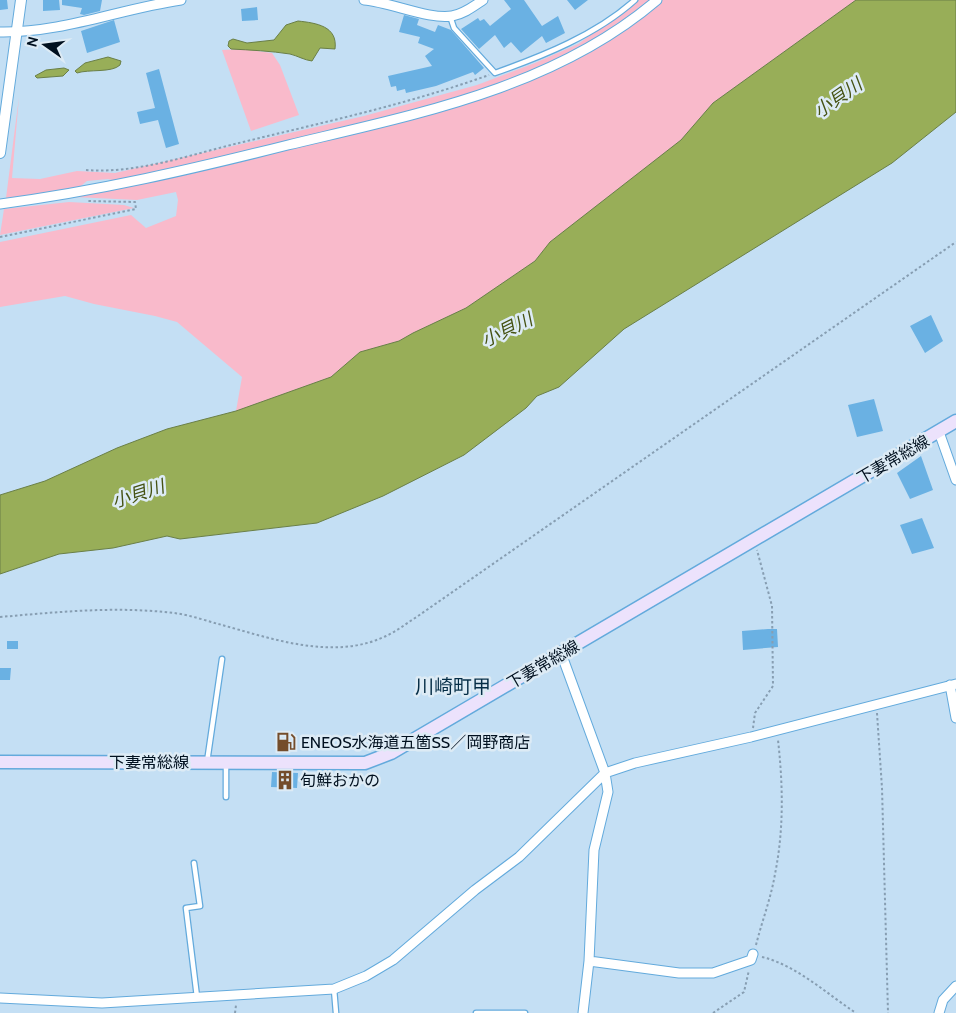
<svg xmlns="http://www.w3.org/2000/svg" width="956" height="1013" viewBox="0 0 956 1013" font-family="Cabin,'Noto Sans JP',sans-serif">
<rect width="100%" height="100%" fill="#c4dff4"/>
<!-- green -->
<path fill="#f9bacb" d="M639,0H650L611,31L536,71L477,92L429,107L365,123L117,181L108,179L87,181L76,190L6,198L19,97L12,178L40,179L77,171L115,173L364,116L477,85L535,63L578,44Z
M661,0H856L713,103L681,140L550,242L535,261L466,308L413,333L399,341L360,352L331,377L236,411L242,377L177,322L155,316L94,304L65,296L0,307V242L131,215L146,228L176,216L178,200L176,192L137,200L74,197L127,187L537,77C587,54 619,37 661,0Z
M243,49L272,53L280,65L299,115L251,131L222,50Z
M69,202L124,205L134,208L0,235L4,209Z"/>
<!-- water -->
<path fill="#98ae58" stroke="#6a7f47" d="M856,0H956V112L892,163L624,329L559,387L537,396L526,408L464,455L383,496L317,523L180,539L167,536L113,548L59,554L0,574V495L45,481L117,448L167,429L236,411L331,377L360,352L399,341L413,333L466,308L535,261L550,242L681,140L713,103Z
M298,21C316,23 338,26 335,49L320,48L312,61C304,60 298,56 290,54C271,51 250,50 231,49L228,46L229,41L233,39L247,43L274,40L286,25Z
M108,57L121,61L120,65C112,73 89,69 77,73L75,71L85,63Z
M64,68L69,70L63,76L37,78L35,76L46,70Z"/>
<!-- building -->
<path fill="#6ab1e3" d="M0,0H7L8,9L0,10Z
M43,0H59L60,10L43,11Z
M62,0H102L100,11L84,15L80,14L82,8L62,5Z
M504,0H524L542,26L558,16L565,33L546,43L542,36L521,53L511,42L504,48L495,35L479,49L461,29L478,18L480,21L484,19L490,26L511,9Z
M567,0H588L575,10Z
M257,7L258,20L242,21L241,9Z
M404,15L419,19L417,25L435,32L438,25L451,30L484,68L475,75L473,72L436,86L406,93L405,89L397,91L396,86L391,87L388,76L432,66L425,56L434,49L418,43L420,37L399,32Z
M114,20L120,42L87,53L81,31Z
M159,69L179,144L166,148L158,120L140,124L137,112L155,108L146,73Z
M931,315L943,341L925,353L910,326Z
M874,399L883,431L857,437L848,405Z
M921,456L933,490L910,499L897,473Z
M922,518L934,548L912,554L900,525Z
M768,629H777L778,647L743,650L742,631Z
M7,641H18V649H7Z
M0,668H11L10,680H0Z
M272,772L298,773L297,788L271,787Z"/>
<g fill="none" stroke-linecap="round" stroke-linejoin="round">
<defs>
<path id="service" d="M450,16L454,28L495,73C543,56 596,35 635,0
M207,762L222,659
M226,797V764
M194,863L200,906L186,908L197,997
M334,989L336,1013
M476,1013H525"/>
<path id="minor" d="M364,0C390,2 430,20 452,16C464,14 474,6 483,0
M0,32C63,33 119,9 181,0
M0,204C98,191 193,169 288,145C417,114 554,88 657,0
M939,432L956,480
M561,653L605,773L608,792L594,850L589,961L583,1013
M950,685L956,718
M589,961L679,973H713L751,960L753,954
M0,998L102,1003L334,989L366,976L393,960L475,890L519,857L605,773L635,763L751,737L956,684
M939,1013L943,1000L956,986"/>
<path id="tertiary" d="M0,153L21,0"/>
<path id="secondary" d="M0,762L365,763L391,753L956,421"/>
</defs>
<!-- service casing -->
<use href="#service" stroke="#63aadc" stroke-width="7"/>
<!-- minor casing -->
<use href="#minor" stroke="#63aadc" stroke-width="11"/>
<!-- tertiary casing -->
<use href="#tertiary" stroke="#63aadc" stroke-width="12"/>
<!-- secondary casing -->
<use href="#secondary" stroke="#63aadc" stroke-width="15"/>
<!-- path -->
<path stroke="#879eb2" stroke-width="2" stroke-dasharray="2.5 2.5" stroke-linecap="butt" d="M86,170C138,174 192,154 243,142C325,122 408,104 489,75
M0,237L136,209L135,202L86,201
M0,617C58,612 116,606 174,613C190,615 207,621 222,625C273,639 334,661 386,636C397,631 407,623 418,616L956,242
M877,713L882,788L888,1013
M753,728L755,713L773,686L772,606L757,550
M756,945C762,921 771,898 775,874C784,829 783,785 778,740
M762,957C796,965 827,994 856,1013
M235,1013L236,1005
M713,1013L744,992L749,970"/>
<!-- service -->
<use href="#service" stroke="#fff" stroke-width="4.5"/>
<!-- minor -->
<use href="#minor" stroke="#fff" stroke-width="9"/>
<!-- tertiary -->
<use href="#tertiary" stroke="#fff" stroke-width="10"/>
<!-- secondary -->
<use href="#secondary" stroke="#ece2fc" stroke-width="12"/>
</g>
<!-- icons -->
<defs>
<symbol id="fuel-bare" viewBox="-9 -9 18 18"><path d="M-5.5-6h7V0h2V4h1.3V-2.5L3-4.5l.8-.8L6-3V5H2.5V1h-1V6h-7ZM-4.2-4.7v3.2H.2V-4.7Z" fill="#744d2b" stroke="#ddebf5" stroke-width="2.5" paint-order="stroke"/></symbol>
<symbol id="building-bare" viewBox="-9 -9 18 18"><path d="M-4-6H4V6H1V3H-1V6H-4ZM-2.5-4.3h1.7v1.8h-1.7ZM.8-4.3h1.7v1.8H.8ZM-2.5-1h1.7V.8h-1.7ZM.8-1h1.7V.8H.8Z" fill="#744d2b" stroke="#ddebf5" stroke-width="2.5" paint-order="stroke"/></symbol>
</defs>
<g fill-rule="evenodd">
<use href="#fuel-bare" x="272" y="728" width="28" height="28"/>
<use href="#building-bare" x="271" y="766" width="28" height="28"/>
</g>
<g text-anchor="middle" stroke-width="5" stroke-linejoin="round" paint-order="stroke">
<!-- street labels -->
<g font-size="16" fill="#00101f" stroke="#ddebf5">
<text transform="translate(893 459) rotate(-30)" y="6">下妻常総線</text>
<text transform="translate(543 664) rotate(-30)" y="6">下妻常総線</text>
<text x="149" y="768">下妻常総線</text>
</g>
<!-- poi labels -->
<g font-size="16" fill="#00101f" stroke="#ddebf5" text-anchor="start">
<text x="301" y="748">ENEOS水海道五箇SS／岡野商店</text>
<text x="300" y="786">旬鮮おかの</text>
</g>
<!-- water labels -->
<g font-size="18" font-style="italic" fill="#455213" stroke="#ddebf5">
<text transform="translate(838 98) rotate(-35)" y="6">小貝川</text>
<text transform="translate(507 330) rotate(-26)" y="6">小貝川</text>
<text transform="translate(138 494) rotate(-18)" y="6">小貝川</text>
</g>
<!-- quarter labels -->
<g font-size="19" fill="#052d46" stroke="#ddebf5">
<text x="453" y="693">川崎町甲</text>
</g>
</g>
<!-- north arrow -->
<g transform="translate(45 45) rotate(284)" stroke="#ddebf5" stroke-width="4" paint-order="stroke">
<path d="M0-4L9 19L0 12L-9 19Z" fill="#00101f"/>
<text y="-8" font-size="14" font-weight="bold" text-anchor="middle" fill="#00101f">N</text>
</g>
</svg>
